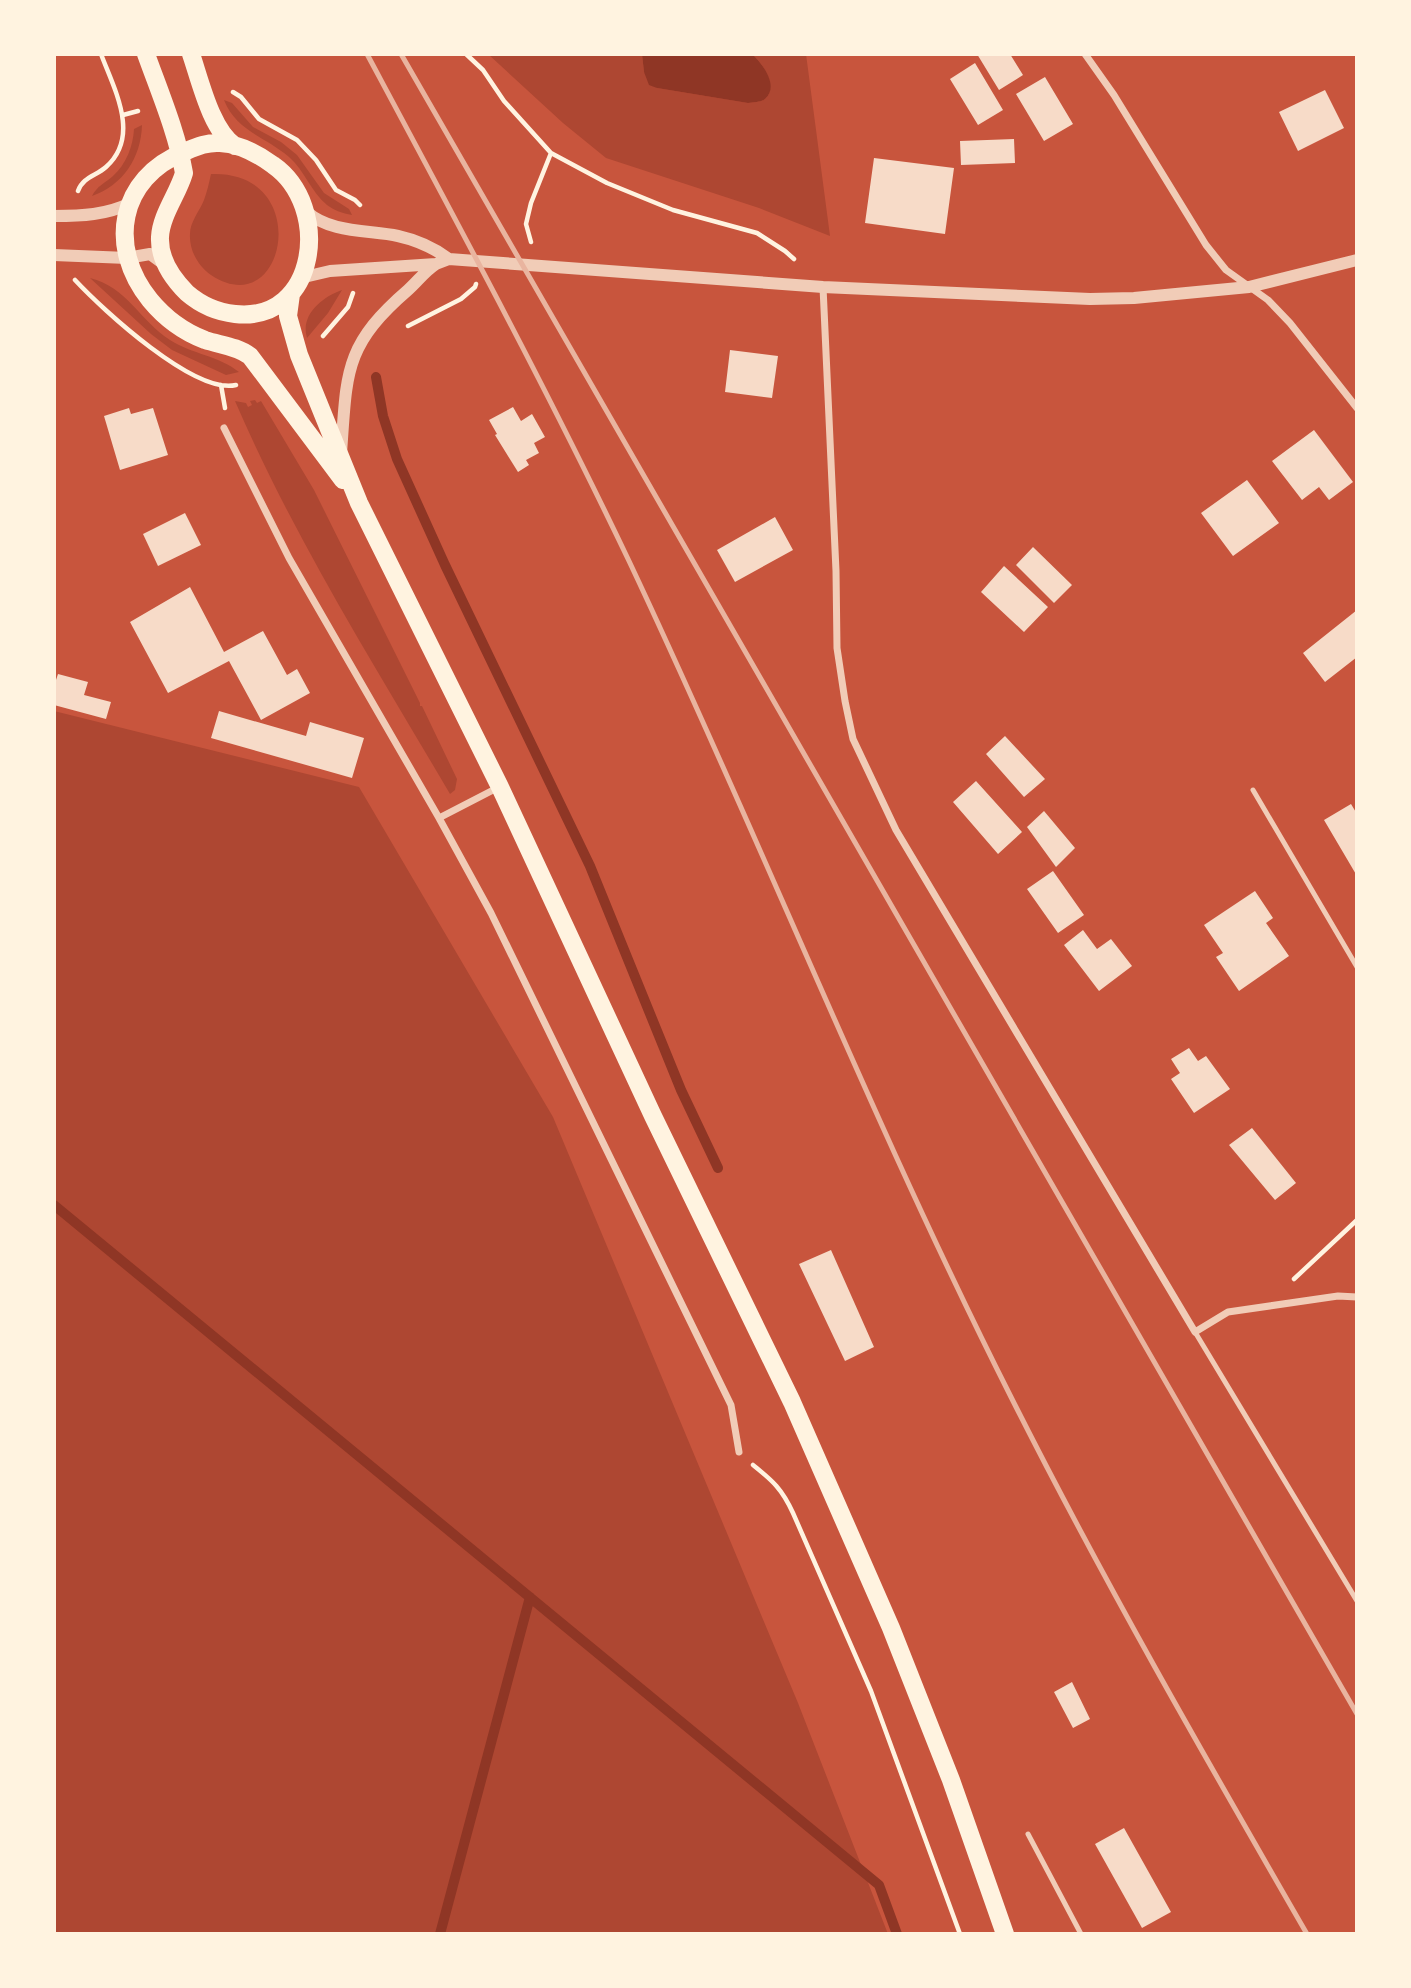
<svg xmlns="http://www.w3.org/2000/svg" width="1411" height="1988" viewBox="0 0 1411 1988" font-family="Commissioner,sans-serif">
<rect width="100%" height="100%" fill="#c8553d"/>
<!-- green -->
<path fill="#ae4732" d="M488,54H642L644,72L657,88L748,103C754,102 761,102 765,99C779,87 762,62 752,54H806L830,236L759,208L606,158L563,123Z
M224,100L232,103L253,127L281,142L297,155L324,193L349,209L352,215C342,213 335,211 327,205C311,192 305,171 289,157C266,137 236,131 224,100Z
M142,125C141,158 123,185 92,196C97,186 105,183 113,176C126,164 133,147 134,129Z
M211,174C315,170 286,325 211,275C198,266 189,250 190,234C190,222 199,212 204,200C207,192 209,183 211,174Z
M90,278C127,287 140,321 170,340C192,354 219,356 239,372L226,375L172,350L151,334Z
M342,290L328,313L307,338C300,315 322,297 342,290Z
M255,400L257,403L261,401L314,490L420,703V706H422L457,779L455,790L450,794C375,666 294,538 235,401L246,403L248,407L252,405L250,401Z
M54,711L359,787L553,1117L798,1703L888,1934H54Z"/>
<!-- water -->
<path fill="#8f3625" d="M642,54H752C762,63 780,86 765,99C761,102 754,102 748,103L657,88L649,85L644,72Z"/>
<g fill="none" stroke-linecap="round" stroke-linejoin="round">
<!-- stream -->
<path stroke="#8f3625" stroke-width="10" d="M376,377L383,416L397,459L445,565L590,866L681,1090L718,1168
M54,1205L879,1885L897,1934
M440,1934L530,1597"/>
</g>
<!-- building -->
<path fill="#f7dbc8" d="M977,54H1010L1023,75L999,90Z
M975,63L1003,110L978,125L950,79Z
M1045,77L1073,124L1044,141L1016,94Z
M1325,90L1344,128L1298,151L1279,112Z
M1014,139L1015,163L961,165L960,141Z
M874,158L954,168L945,234L865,223Z
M730,350L778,356L772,398L725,392Z
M513,407L521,421L532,414L545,437L534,443L539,453L526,460L529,465L518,472L495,435L497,434L489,420Z
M129,408L131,414L153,408L168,455L120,470L104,416Z
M1314,430L1353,482L1329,500L1319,487L1302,500L1272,461Z
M1247,480L1279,523L1233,556L1201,513Z
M185,513L201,545L158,566L143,534Z
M775,517L793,550L735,582L717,550Z
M1033,547L1072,585L1054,603L1016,565Z
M1004,566L1048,607L1024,632L981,592Z
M190,587L224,652L263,631L287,675L297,669L310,693L261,720L229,661L168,693L130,622Z
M1357,610V657L1325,682L1303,653Z
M58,674L88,682L84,695L111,702L106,719L54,705V686Z
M219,711L306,736L310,722L364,738L352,778L211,738Z
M1005,736L1045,779L1024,797L986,754Z
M976,781L1022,832L998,854L953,802Z
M1351,804L1357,814V876L1324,820Z
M1044,811L1075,848L1056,867L1027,827Z
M1053,871L1084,915L1058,933L1027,889Z
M1255,891L1273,918L1266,923L1289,956L1239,991L1216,957L1223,953L1204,925Z
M1083,930L1097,949L1111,939L1132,966L1099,991L1064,945Z
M1189,1048L1198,1061L1206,1056L1230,1089L1194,1113L1171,1079L1180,1073L1171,1059Z
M1252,1128L1296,1183L1275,1200L1229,1145Z
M831,1250L874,1347L845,1361L799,1264Z
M1072,1682L1090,1719L1073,1728L1054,1692Z
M1124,1828L1171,1912L1142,1928L1095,1844Z"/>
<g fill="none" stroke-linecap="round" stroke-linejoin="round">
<!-- path -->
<path stroke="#fff3e0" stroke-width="4.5" d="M466,54L483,70L504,101L551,153L607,183L673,210L757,233L785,251L794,259
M233,92L241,97L259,119L297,140L316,160L336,190L355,200L360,205
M123,115L138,111
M78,191C83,177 96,176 106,167C141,136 114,89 101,54
M531,242L526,224L531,203L551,153
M75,280C103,310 195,395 236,385
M408,326L461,299L475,287L476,284
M323,336L348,307L353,293
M221,385L225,408
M1294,1279L1357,1220
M753,1465C773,1481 782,1489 793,1513L871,1691L960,1934"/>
<!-- service -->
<path stroke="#f1ccb7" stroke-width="5" d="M1253,790L1357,967
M1195,1332L1357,1601
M1028,1834L1081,1934"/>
<!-- minor -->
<path stroke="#f1ccb7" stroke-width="7" d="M1085,54L1114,95L1206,245L1226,270L1268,300L1290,323L1357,408
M823,287L836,571L837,648L845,701L853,739L896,830L1195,1332L1228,1312L1338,1296L1357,1297
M224,428L289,558L439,818L491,913L731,1405L739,1452
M439,818L499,787"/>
<!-- tertiary -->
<path stroke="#f1ccb7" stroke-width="12" d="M307,212C330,233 369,230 398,236C416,240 434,248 449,259
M54,216C82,216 106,215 131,203
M54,255L127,258L150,254L165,265
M300,278L330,271L436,264L449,259L823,287L1090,299L1134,298L1249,287L1357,260
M341,453C347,373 343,346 408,290C418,281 425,271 436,264"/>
<!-- primary -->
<path stroke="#fff3e0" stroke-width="18" d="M146,54C160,93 177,133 184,173C178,194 161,215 160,237C159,259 172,278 187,293C201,305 216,312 235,314C318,323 332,206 273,165C258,154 239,144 220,143C207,142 196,147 184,152C119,178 107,247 150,300C164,317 184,332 205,340C220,345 237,346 250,356L343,480
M191,54C200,80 211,130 235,146
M291,294L288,316L299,355L359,503L500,787L653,1116L792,1402L891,1628L951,1780L1005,1934"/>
<!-- rail -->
<path stroke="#e9b49f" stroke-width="5" d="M367,54C457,222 547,389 629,561C760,838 873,1124 1011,1397C1103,1580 1205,1757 1307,1934
M401,54L1357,1714"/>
</g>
<!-- border -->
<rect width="1411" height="1988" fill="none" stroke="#fff3e0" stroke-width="112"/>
</svg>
